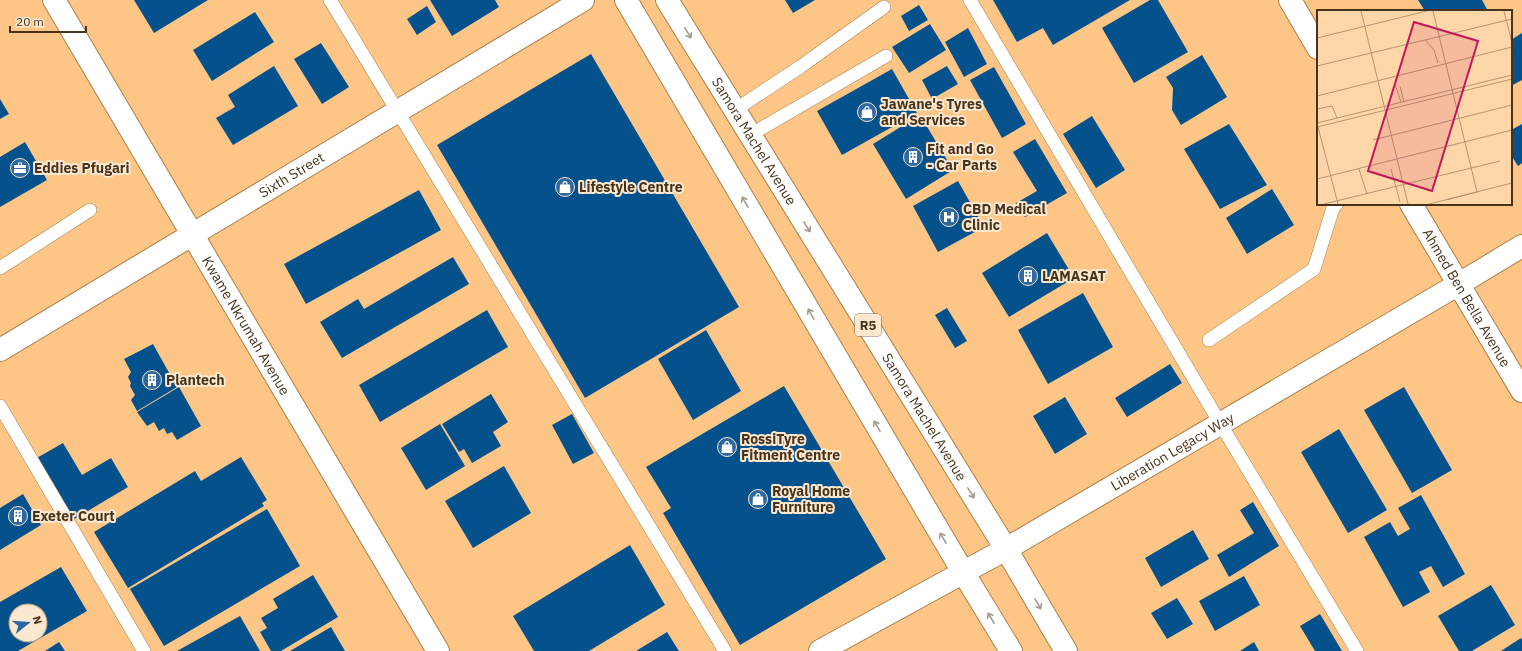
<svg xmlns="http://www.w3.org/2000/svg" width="1522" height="651" viewBox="0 0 1522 651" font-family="'IBM Plex Sans',sans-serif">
<rect width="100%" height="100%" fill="#ffd6a8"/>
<!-- built -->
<path fill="#fec686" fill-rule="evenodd" d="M0,0H1522V651H0ZM1318,11H1511V204H1318ZM16,611H40V635H16Z"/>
<!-- building -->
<path fill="#05518b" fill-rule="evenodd" d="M134,0H208L154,33Z
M430,0H495L499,7L452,36Z
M785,0H815L793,13Z
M993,0H1130L1053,45L1043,28L1017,42Z
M1150,0H1158L1188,52L1134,83L1102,28Z
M1418,0H1482L1488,11H1425Z
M919,5L928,20L909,31L901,16Z
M427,6L436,22L417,35L407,19Z
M255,12L274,42L212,81L193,50Z
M930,24L946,50L909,73L892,47Z
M968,28L987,64L964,77L945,42Z
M1522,33V80L1511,86V40Z
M321,43L349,87L322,104L294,59Z
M591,54L739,307L585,398L437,145Z
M1202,55L1227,97L1181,125L1172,110L1173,88L1166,77Z
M274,66L298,106L233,145L216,118L235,107L228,95Z
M947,66L958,84L932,99L922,80Z
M994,67L1026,124L1002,138L970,80Z
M892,69L917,113L842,155L817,111Z
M0,99L9,114L0,119Z
M920,115L953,170L906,199L873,144Z
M1092,116L1125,170L1096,188L1063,134Z
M1229,124L1267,185L1220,209L1184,149Z
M1522,124V163L1518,166L1511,155V125L1513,129Z
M1035,139L1067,193L1025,217L1016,203L1037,191L1013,152Z
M25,142L47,180L0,207V157Z
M958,181L984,227L938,252L913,206Z
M1272,189L1294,225L1247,254L1226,218Z
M419,190L441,230L306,304L284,264Z
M1047,233L1074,278L1009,317L982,273Z
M453,257L469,284L342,358L320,322L358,299L364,309Z
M1083,293L1113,347L1048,384L1018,330Z
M947,308L967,341L955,348L935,315Z
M487,310L508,347L380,422L359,385Z
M706,330L741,391L693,420L658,359Z
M153,344L177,387L137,411L131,400L135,395L130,386L131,383L128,377L131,372L124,359Z
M1170,364L1182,383L1127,417L1115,398Z
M784,386L886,559L740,645L663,513L671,508L646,467Z
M179,387L201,426L177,440L172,432L167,434L164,428L159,431L154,422L147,426L137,412Z
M1404,387L1452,470L1412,493L1364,410Z
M491,394L508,422L493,432L501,446L472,463L464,449L459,452L442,424Z
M1065,397L1087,434L1055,454L1033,416Z
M572,414L594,453L573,464L552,425Z
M440,424L465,466L426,490L401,448Z
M1339,429L1387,510L1348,533L1301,452Z
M63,443L82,475L111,458L128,487L71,521L35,459Z
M241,457L267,500L262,503L264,506L128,588L94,532L195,471L201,481Z
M504,466L531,513L473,548L445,501Z
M23,494L41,525L0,550V508Z
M1421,495L1465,574L1443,587L1431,566L1419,572L1430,592L1403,607L1364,537L1390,522L1398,536L1410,529L1398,508Z
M1253,502L1279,546L1229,577L1217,555L1254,533L1240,510Z
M267,509L300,566L164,646L130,589Z
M1193,530L1209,559L1161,587L1145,558Z
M630,545L665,605L589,651H534L513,616Z
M61,567L87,611L18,651H0V602ZM16,611H40V635H16Z
M313,575L338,617L281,651H271L260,632L267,628L261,618L278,608L273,599Z
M1244,576L1260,605L1215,631L1199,601Z
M1491,585L1515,625L1472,651H1459L1438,616Z
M1177,598L1193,624L1167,639L1151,613Z
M1320,614L1342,651H1315L1300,626Z
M240,616L260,651H177Z
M331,627L345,651H290Z
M667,632L679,651H636Z
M1521,638L1522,640V651H1501Z
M59,642L65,651H45Z
M1254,642L1259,651H1240Z"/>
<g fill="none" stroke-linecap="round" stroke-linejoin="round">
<defs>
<path id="service" d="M330,0L725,651
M970,0L1220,423L1357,651
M735,110L800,67L884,7
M750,135L886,56
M0,268L90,210
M1209,340L1314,269L1333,208L1337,204
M0,406L144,651"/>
<g id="minor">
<path id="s1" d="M54,0L438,651"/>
<path d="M1290,0L1318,48"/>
<path id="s2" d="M1411,204L1522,391"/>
<path id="s3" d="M0,350C195,235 388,115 583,0"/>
</g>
<g id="secondary">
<path id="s4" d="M820,651L1006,549L1459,284L1522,246"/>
</g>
<g id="trunk">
<path d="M626,0L963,572L1011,651"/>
<path id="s5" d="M667,0L1006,549L1066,651"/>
</g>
</defs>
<!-- service casing -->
<use href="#service" stroke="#ad7e46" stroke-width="14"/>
<!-- minor casing -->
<use href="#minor" stroke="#ad7e46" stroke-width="24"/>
<!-- secondary casing -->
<use href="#secondary" stroke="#ad7e46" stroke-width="24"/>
<!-- trunk casing -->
<use href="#trunk" stroke="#ad7e46" stroke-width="24"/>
<!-- service -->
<use href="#service" stroke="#fff" stroke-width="13"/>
<!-- minor -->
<use href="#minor" stroke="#fff" stroke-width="22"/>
<!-- secondary -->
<use href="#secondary" stroke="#fff" stroke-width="22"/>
<!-- trunk -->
<use href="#trunk" stroke="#fff" stroke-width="22"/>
</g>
<!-- one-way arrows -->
<defs><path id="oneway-shaft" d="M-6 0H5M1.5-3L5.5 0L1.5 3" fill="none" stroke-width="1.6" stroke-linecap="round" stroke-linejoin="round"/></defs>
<g stroke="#a3998d">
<use href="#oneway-shaft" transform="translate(688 33) rotate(58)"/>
<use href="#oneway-shaft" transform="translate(745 202) rotate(-120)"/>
<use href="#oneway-shaft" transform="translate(807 227) rotate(58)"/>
<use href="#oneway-shaft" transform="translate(811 314) rotate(-120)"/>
<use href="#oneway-shaft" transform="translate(877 426) rotate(-120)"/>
<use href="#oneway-shaft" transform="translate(971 493) rotate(58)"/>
<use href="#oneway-shaft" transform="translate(943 538) rotate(-120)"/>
<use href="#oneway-shaft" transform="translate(1038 604) rotate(60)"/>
<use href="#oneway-shaft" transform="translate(991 618) rotate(-121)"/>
</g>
<!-- icons -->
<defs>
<symbol id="shop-disc" viewBox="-11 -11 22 22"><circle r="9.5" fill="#2d68a0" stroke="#fce7d1"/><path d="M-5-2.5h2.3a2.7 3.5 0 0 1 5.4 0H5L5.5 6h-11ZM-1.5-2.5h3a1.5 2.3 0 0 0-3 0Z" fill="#fff"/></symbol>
<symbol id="building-disc" viewBox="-11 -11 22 22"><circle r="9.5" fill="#2d68a0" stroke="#fce7d1"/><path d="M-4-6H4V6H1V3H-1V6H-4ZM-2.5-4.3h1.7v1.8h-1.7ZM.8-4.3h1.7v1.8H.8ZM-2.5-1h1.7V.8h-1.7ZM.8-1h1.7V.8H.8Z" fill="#fff"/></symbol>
<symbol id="office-disc" viewBox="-11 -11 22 22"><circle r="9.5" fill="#2d68a0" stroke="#fce7d1"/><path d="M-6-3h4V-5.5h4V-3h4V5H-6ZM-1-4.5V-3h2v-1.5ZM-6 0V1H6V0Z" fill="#fff"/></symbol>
<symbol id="hospital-disc" viewBox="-11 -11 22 22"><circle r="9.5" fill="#2d68a0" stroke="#fce7d1"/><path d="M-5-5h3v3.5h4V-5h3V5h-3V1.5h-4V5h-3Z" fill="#fff"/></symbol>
</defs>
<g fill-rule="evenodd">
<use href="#shop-disc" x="856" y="101" width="22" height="22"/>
<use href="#building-disc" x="902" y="146" width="22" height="22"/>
<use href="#office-disc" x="9" y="157" width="22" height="22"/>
<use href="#shop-disc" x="554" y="176" width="22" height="22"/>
<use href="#hospital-disc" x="938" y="206" width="22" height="22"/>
<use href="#building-disc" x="1017" y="265" width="22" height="22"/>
<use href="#building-disc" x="141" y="369" width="22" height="22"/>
<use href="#shop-disc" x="716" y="436" width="22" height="22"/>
<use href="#shop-disc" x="747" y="488" width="22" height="22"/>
<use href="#building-disc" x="7" y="505" width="22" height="22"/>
</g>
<g text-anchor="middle" stroke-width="4" stroke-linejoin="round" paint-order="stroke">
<!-- shield labels -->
<rect fill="#fce7d1" stroke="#7d6952" stroke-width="1" x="855" y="314" width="26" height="22" rx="3"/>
<g font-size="13" font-weight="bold" fill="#47331b">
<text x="868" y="330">R5</text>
</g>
<!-- poi labels -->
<g font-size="14" font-weight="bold" fill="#47331b" stroke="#fce7d1" text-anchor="start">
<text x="881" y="109">Jawane's Tyres<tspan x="881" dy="16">and Services</tspan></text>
<text x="927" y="154">Fit and Go<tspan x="927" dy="16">- Car Parts</tspan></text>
<text x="34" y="173">Eddies Pfugari</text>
<text x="579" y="192">Lifestyle Centre</text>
<text x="963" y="214">CBD Medical<tspan x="963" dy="16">Clinic</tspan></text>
<text x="1042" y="281">LAMASAT</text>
<text x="166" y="385">Plantech</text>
<text x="741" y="444">RossiTyre<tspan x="741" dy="16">Fitment Centre</tspan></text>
<text x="772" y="496">Royal Home<tspan x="772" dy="16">Furniture</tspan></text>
<text x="32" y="521">Exeter Court</text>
</g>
<!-- street labels -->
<g font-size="14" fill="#47331b" stroke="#fce7d1">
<text dy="5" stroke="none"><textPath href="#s5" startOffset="166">Samora Machel Avenue</textPath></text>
<text dy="5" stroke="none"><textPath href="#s3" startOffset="340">Sixth Street</textPath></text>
<text dy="5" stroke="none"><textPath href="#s2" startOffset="109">Ahmed Ben Bella Avenue</textPath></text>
<text dy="5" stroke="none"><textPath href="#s1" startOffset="378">Kwame Nkrumah Avenue</textPath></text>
<text dy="5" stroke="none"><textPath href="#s5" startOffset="490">Samora Machel Avenue</textPath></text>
<text dy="5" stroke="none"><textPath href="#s4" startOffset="405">Liberation Legacy Way</textPath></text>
</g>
</g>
<!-- overview -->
<g transform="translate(1317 10)">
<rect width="195" height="195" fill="#ffd6a8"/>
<path fill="none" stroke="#b59570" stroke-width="1" d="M44,1L91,194M116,1L160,182M187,1L195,33M0,28L110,1M108,30L117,40L121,53M0,56L195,9M78,74L84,92M83,76L87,92M0,86L195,37M0,99L15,96L20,108M0,113L195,65M0,117L195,69M1,117L21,194M56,130L195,95M42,159L50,184M74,159L83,192M0,169L195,120M129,190L160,182M7,194L183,151M112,194L195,173"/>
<path fill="#c2185b" fill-opacity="0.15" stroke="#c2185b" stroke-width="2" d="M97,12L161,31L115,181L51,161Z"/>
<rect width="195" height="195" fill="none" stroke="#47331b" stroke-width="2"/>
</g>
<!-- north arrow -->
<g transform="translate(28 623) rotate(73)"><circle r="19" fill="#fce7d1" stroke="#b49f88"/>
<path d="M0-3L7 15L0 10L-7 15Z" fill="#2d68a0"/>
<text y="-6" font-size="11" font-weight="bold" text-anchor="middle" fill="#47331b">N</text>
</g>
<!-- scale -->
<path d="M10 26v6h76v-6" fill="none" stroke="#47331b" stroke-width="2"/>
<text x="16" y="26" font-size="12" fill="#47331b" stroke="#fce7d1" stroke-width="3" paint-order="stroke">20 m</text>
</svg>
